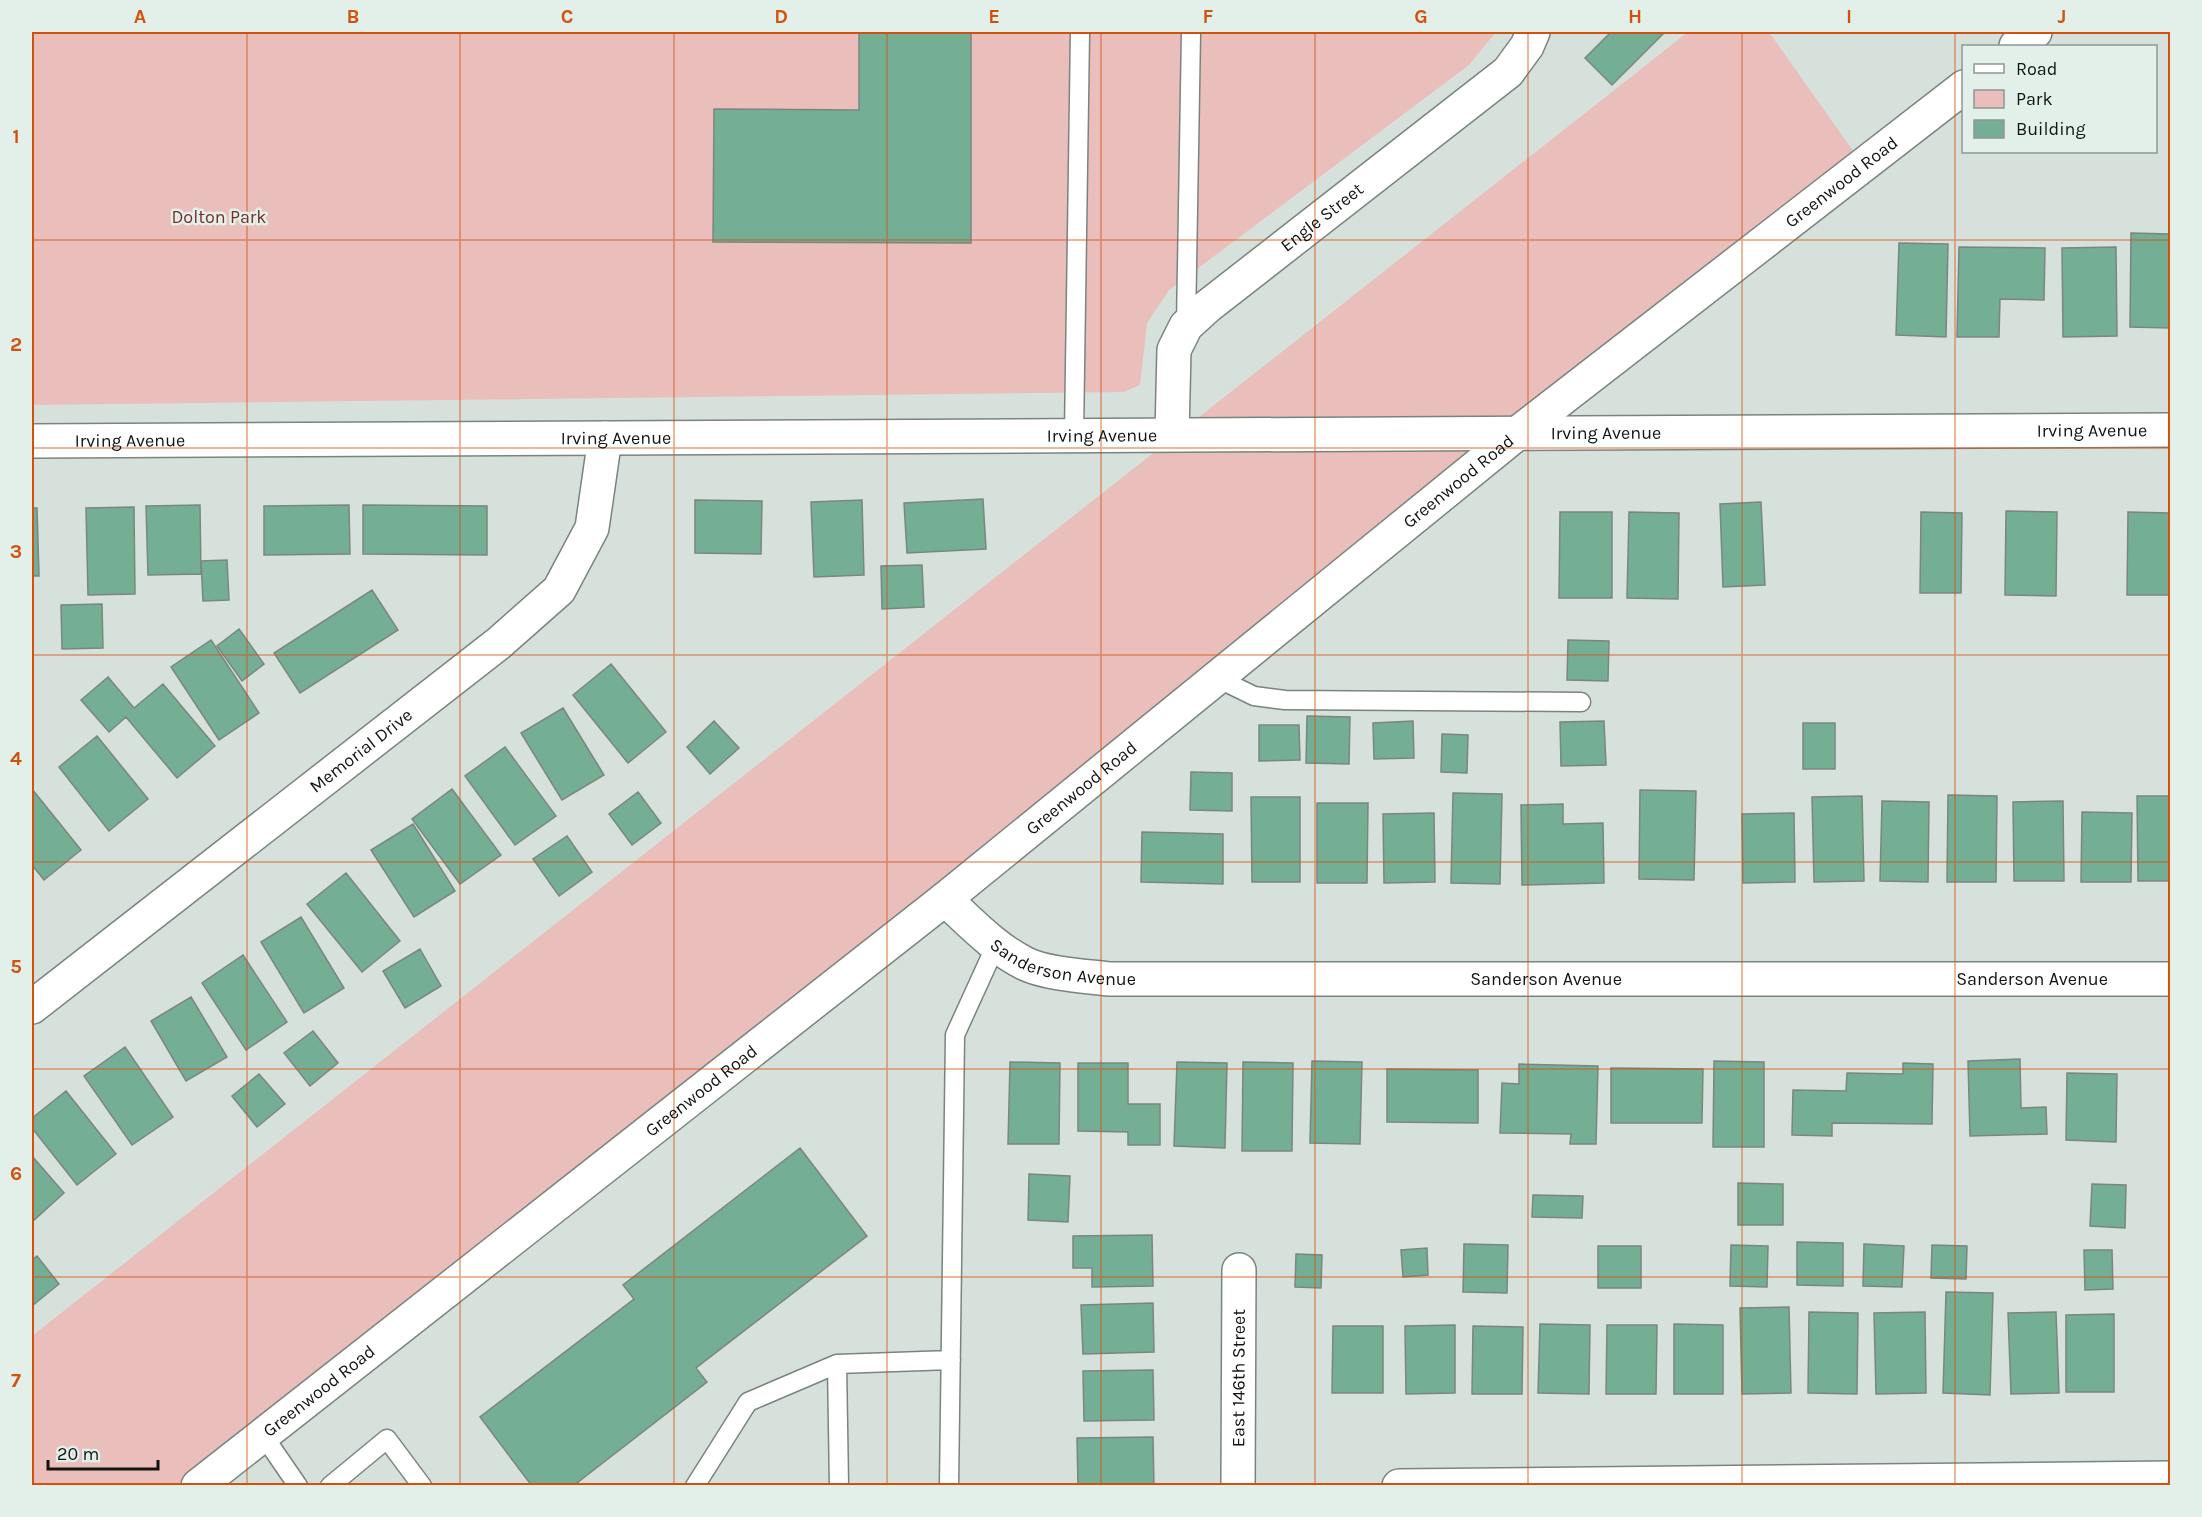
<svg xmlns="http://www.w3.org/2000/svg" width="2202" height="1517" viewBox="0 0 2202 1517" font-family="Karla,sans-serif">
<rect width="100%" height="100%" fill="#d6e1dc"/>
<!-- green -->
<path fill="#e9bebb" d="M32,32H1496L1469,65L1169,290L1147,323L1140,385L1124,392L32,405Z
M1688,32H1769L1863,165L187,1485L32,1486V1336Z"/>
<!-- building -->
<path fill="#74ae95" stroke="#7c8681" stroke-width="1.5" d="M1611,32L1664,33L1612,85L1585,58Z
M859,33H971V243L713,242L714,109L859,110Z
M2131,233L2170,234V328L2130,327Z
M1899,243L1948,244L1946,337L1896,335Z
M1959,247L2045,248L2044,300L2000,299L1999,337H1957Z
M2116,247L2117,336L2063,337L2062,248Z
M983,499L986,549L907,553L904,503Z
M695,500L762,501L761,554L695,553Z
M862,500L864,575L814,577L811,502Z
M1761,502L1765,585L1723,587L1720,504Z
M200,505L201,574L148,575L146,506Z
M349,505L350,554L264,555V506Z
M363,505L487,506V555L363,554Z
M134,507L135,594L88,595L86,508Z
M32,508H37L39,576H32Z
M2006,511L2057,512L2056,596L2005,595Z
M1560,512H1612V598H1559Z
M1629,512L1679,513L1678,599L1627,598Z
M1921,512L1962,513L1961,593H1920Z
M2128,512L2170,513V595H2127Z
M227,560L229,600L203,601L201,561Z
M922,565L924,607L882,609L881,566Z
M372,590L398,630L300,693L274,653Z
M102,604L103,648L62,649L61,605Z
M239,629L264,664L242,681L217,646Z
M211,640L259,713L219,740L171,667Z
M1568,640L1609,641L1608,681L1567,680Z
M611,664L666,732L628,763L573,695Z
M108,677L134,708L163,684L215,746L177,778L126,717L109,732L81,700Z
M563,708L604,775L562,800L521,733Z
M1307,716L1350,717L1349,764L1306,763Z
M714,721L739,748L710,774L687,747Z
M1413,721L1414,758L1374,759L1373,723Z
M1604,721L1606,765L1561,766L1560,722Z
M1803,723H1835V769H1803Z
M1259,725H1299L1300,760L1259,761Z
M1442,734L1468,735L1467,773L1441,772Z
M97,736L148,799L109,831L59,767Z
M505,747L556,816L515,845L465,776Z
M1191,772L1232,773V811L1190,810Z
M32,789L81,850L44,880L32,865Z
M452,789L501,855L460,884L412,819Z
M1640,790L1696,791L1694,880L1639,879Z
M638,792L661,823L632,845L609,814Z
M1453,793L1502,794L1500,884L1451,883Z
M1948,795L1997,796L1996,882H1947Z
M1862,796L1864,881L1814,882L1812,797Z
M2137,796H2170V881H2138Z
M1251,797H1300V882H1252Z
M1882,801L1929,802L1928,882L1880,881Z
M2063,801L2064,881H2014L2013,802Z
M1317,803H1368L1367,883H1317Z
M1563,804V824L1603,823L1604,883L1522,885L1521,805Z
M2082,812L2132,813L2131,882H2081Z
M1434,813L1435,882L1384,883L1383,814Z
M1794,813L1795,882L1743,883L1742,814Z
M413,824L455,891L414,917L371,850Z
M1142,832L1223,834V884L1141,882Z
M567,836L592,872L559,896L533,859Z
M346,873L400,941L362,972L307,904Z
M301,917L344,988L304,1013L261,942Z
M420,949L441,986L405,1008L383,971Z
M243,955L287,1022L246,1050L202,983Z
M191,997L227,1057L186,1081L151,1021Z
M313,1031L338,1063L310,1086L284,1053Z
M125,1047L173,1117L132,1145L84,1076Z
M2020,1059L2021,1108L2046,1107L2047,1134L1970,1136L1968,1061Z
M1312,1061L1362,1062L1360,1144L1310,1143Z
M1714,1061L1764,1062V1147H1713Z
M1010,1062L1060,1063L1059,1144H1008Z
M1177,1062L1227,1063L1225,1148L1174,1146Z
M1243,1062L1293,1063L1292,1151H1242Z
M1078,1063H1128V1104H1160V1145H1128V1132L1078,1131Z
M1903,1063L1933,1064L1932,1124L1832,1123V1136L1792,1135L1793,1090L1846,1091L1847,1073L1903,1074Z
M1519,1064L1598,1066L1596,1144H1570L1571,1134L1500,1133L1502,1083L1519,1084Z
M1611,1068L1703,1069L1702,1123H1611Z
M1387,1069L1478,1070V1123L1387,1122Z
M2067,1073L2117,1074L2116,1142L2066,1140Z
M259,1074L285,1104L257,1127L232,1096Z
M66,1091L116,1154L77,1185L32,1128V1118Z
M800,1148L867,1236L696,1368L707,1382L573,1486H532L480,1417L634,1299L623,1285Z
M32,1156L64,1193L32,1222Z
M1029,1174L1070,1176L1068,1222L1028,1220Z
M1738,1183L1783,1184V1225H1738Z
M2092,1184L2126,1185L2125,1228L2090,1226Z
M1533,1195L1583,1196L1582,1218L1532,1217Z
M1152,1235L1153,1286L1092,1287V1268H1073V1236Z
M1797,1242L1843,1243V1286L1797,1285Z
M1464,1244L1508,1245L1507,1293L1463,1292Z
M1864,1244L1904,1246L1902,1287L1863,1286Z
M1731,1245L1768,1246L1767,1287L1730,1286Z
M1932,1245L1967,1246L1966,1279L1931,1278Z
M1598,1246H1641V1288H1598Z
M1427,1248L1428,1275L1403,1277L1401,1250Z
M2084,1250H2112L2113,1289L2085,1290Z
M1296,1254L1322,1255L1321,1288L1295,1287Z
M37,1256L59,1284L32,1306V1260Z
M1946,1292L1993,1293L1990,1395L1943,1393Z
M1153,1303L1154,1352L1083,1354L1081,1305Z
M1789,1307L1791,1393L1742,1394L1740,1308Z
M1809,1312L1858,1313L1857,1394L1808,1393Z
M1925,1312L1926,1393L1876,1394L1874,1313Z
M2056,1312L2059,1393L2011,1394L2008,1313Z
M2114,1314V1392H2066V1315Z
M1540,1324L1590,1325L1589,1394L1538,1393Z
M1674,1324L1723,1325V1394H1674Z
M1455,1325V1393L1406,1394L1405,1326Z
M1607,1325H1657L1656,1394H1606Z
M1333,1326H1383V1393H1332Z
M1473,1326L1523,1327L1522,1394H1472Z
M1153,1370L1154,1420L1084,1421L1083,1371Z
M1153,1437L1154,1486H1078L1077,1438Z"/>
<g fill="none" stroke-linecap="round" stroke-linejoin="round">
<defs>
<path id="lane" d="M1186,326L1191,32
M1074,435L1080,32
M1217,678L1254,696L1285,700L1581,702
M263,1435L298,1486
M330,1486L387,1439L422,1486
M695,1486L748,1402L837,1364
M839,1486L837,1364L951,1360
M949,1486L955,1035L996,945"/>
<g id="street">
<path id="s1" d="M1172,434L1174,350L1186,326L1208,306L1508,72L1527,46L1533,32"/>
<path id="s2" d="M32,441L2170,430"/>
<path id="s3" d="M945,899C970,922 995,949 1026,964C1047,974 1085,976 1109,979H2170"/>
<path id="s4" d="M32,1007L499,643L559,590L592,528L605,438"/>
<path id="s5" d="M1238,1486L1239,1270"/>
<path d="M1399,1486L2170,1478"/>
</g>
<g id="secondary">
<path d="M2016,46L2035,32"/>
<path id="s6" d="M198,1486L945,899L1519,432L1964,87"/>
</g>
</defs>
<!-- lane casing -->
<use href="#lane" stroke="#7a847f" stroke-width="21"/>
<!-- street casing -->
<use href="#street" stroke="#7a847f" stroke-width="36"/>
<!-- secondary casing -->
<use href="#secondary" stroke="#7a847f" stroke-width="36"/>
<!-- lane -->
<use href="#lane" stroke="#fff" stroke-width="18"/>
<!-- street -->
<use href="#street" stroke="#fff" stroke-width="33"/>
<!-- secondary -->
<use href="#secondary" stroke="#fff" stroke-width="33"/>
</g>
<!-- grid -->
<path fill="none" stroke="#d2520d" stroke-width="1.5" stroke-opacity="0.55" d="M247,32V1486M460,32V1486M674,32V1486M887,32V1486M1101,32V1486M1315,32V1486M1528,32V1486M1742,32V1486M1955,32V1486M32,240H2170M32,448H2170M32,655H2170M32,862H2170M32,1069H2170M32,1277H2170"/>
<g text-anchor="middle" stroke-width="5" stroke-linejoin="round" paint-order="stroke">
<!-- street labels -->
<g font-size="18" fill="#101412" stroke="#e3efe9">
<text dy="6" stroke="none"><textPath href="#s6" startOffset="2098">Greenwood Road</textPath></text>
<text dy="6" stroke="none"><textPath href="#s1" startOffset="285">Engle Street</textPath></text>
<text dy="6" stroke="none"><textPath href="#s2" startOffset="2060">Irving Avenue</textPath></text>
<text dy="6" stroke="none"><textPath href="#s2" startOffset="1574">Irving Avenue</textPath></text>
<text dy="6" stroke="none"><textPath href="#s2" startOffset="1070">Irving Avenue</textPath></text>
<text dy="6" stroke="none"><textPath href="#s2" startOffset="584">Irving Avenue</textPath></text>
<text dy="6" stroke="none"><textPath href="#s2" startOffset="98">Irving Avenue</textPath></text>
<text dy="6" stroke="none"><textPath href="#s6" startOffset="1612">Greenwood Road</textPath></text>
<text dy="6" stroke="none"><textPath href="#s4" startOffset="417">Memorial Drive</textPath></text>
<text dy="6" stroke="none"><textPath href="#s6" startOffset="1126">Greenwood Road</textPath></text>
<text dy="6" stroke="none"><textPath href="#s3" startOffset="140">Sanderson Avenue</textPath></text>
<text dy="6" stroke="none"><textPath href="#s3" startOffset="626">Sanderson Avenue</textPath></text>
<text dy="6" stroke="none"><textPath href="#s3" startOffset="1112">Sanderson Avenue</textPath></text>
<text dy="6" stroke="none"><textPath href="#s6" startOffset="640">Greenwood Road</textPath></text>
<text dy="6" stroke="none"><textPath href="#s5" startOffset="108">East 146th Street</textPath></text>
<text dy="6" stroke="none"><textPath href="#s6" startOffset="154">Greenwood Road</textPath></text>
</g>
<!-- park labels -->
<g font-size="18" fill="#762e2d" stroke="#e3efe9">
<text x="219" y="223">Dolton Park</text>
</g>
</g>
<!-- border -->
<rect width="2202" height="1517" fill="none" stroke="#e3efe9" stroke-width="66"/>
<!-- legend -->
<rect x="1962" y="45" width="195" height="108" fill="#e3efe9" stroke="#8f9793" stroke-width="1.5"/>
<rect x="1974" y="64" width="30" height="9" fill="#ffffff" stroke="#8f9793" stroke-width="1.5"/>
<text x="2016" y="75" font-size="18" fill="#101412">Road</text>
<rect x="1974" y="90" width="30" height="18" fill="#e9bebb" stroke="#8f9793" stroke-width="1.5"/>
<text x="2016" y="105" font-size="18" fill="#101412">Park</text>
<rect x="1974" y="120" width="30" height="18" fill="#74ae95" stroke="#8f9793" stroke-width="1.5"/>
<text x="2016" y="135" font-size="18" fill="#101412">Building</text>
<!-- scale -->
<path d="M48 1460v9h110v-9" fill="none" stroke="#101412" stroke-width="3"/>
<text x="57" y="1460" font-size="18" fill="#101412" stroke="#e3efe9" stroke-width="4.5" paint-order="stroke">20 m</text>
<rect x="33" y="33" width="2136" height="1451" fill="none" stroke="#d2520d" stroke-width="2"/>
<g font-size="20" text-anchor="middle" font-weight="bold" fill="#d2520d">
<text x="140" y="23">A</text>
<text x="353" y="23">B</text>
<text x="567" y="23">C</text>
<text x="781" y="23">D</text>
<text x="994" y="23">E</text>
<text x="1208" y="23">F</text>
<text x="1421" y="23">G</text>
<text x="1635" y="23">H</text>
<text x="1849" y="23">I</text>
<text x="2062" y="23">J</text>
<text x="16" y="143">1</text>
<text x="16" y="351">2</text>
<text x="16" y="558">3</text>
<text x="16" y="765">4</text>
<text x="16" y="973">5</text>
<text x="16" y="1180">6</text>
<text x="16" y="1387">7</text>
</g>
</svg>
